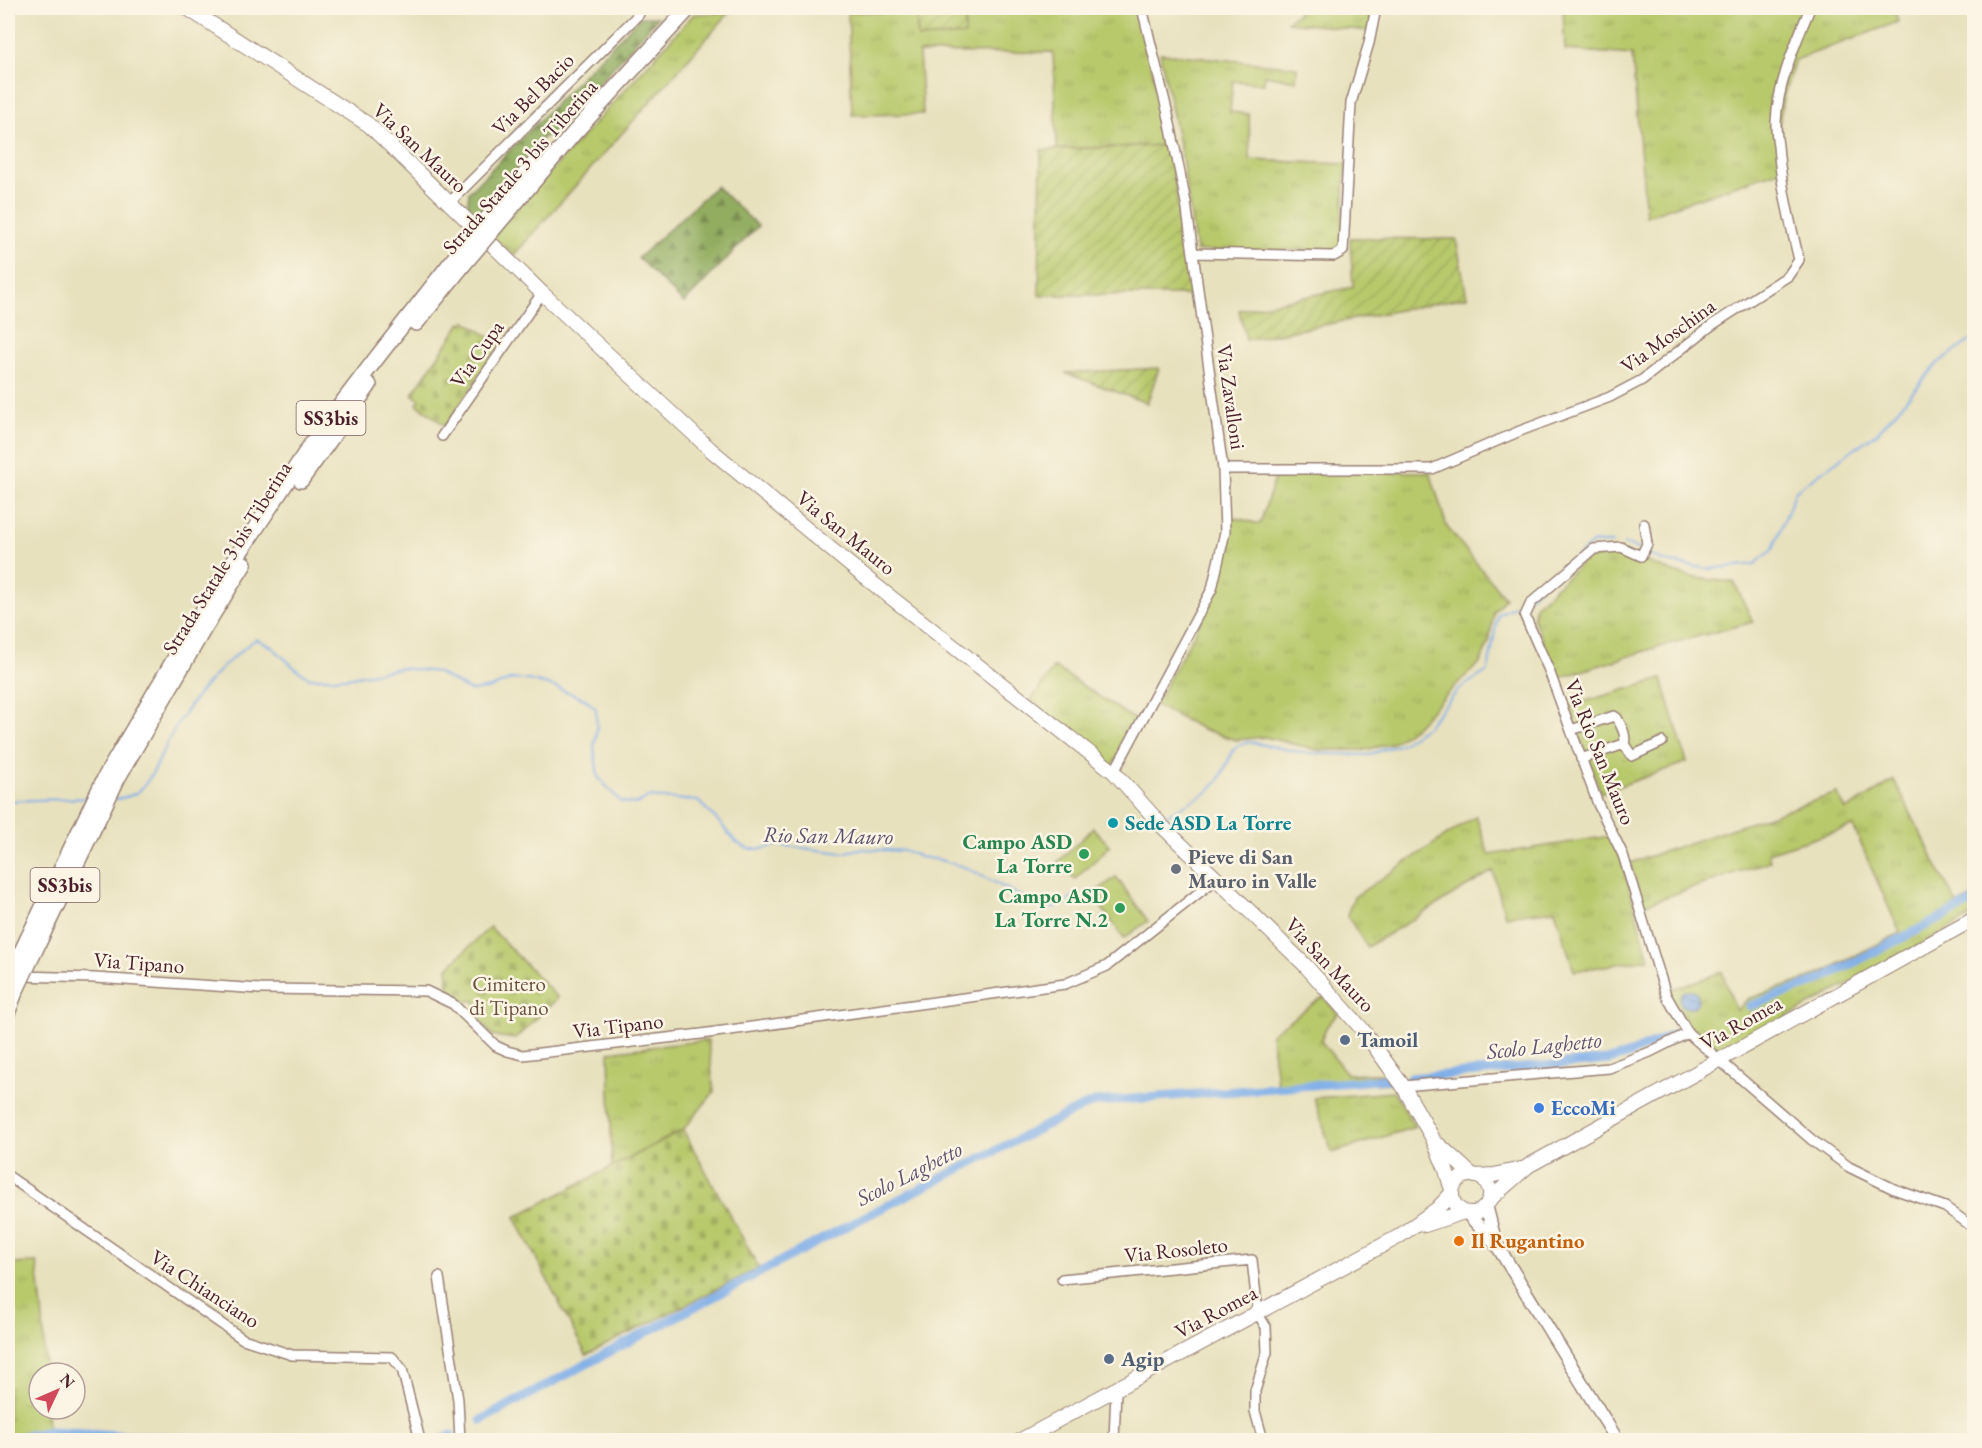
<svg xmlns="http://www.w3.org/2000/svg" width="1982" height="1448" viewBox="0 0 1982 1448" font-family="'EB Garamond',serif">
<defs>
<pattern id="grass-tufts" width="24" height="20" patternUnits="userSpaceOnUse" patternTransform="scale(1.5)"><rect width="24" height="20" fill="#b8c96c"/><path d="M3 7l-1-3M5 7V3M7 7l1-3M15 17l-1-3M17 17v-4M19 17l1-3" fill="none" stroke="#a0ac5e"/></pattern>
<pattern id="forest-firs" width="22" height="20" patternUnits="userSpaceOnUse" patternTransform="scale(1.5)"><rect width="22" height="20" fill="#92ad60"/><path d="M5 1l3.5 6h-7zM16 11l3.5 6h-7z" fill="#798c4f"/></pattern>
<pattern id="cemetery-stones" width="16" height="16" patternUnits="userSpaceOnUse" patternTransform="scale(1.5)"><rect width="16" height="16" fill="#b8c96c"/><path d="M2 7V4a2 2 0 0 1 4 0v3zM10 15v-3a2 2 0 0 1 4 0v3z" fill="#a0ac5e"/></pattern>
<pattern id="garden-furrows" width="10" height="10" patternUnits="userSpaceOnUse" patternTransform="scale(1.5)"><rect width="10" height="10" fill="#b8c96c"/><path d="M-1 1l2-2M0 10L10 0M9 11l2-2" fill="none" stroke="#a0ac5e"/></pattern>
<pattern id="water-waves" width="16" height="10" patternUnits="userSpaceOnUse" patternTransform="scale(1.5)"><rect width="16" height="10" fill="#7eade8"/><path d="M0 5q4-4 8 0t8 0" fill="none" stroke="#698cbc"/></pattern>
</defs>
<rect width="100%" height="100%" fill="#fcf5e5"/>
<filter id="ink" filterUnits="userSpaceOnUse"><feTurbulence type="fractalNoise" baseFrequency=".0167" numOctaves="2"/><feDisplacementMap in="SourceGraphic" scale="12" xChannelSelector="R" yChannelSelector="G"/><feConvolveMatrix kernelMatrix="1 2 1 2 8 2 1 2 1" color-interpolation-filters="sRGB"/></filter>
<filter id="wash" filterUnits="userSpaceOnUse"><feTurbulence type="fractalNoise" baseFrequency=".008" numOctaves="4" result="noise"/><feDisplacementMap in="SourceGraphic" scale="24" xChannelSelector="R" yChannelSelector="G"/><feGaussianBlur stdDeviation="1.35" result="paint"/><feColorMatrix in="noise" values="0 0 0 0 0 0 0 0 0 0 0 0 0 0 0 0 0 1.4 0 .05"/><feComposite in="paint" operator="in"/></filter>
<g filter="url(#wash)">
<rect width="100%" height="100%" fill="#e8e1be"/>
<!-- grass -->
<path fill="url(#grass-tufts)" stroke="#81744c" stroke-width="1.5" d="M965,8H1138L1169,145L1057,149L1053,52L919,53L923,114L852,115L848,12L916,13L918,38L964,35Z
M1304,8H1373L1369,31L1287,22Z
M1563,8H1894L1898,22L1795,60L1783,97L1779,124L1784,169L1646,216L1632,55L1565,50Z
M729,13L514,255L492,236L694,14Z
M1160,53L1297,67L1296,81L1265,75L1264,84L1233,81L1230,112L1249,114L1250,160L1346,164L1341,250L1196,251L1182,158Z
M1277,471L1430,472L1447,527L1505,598L1494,612L1489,642L1480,663L1460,681L1415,727L1391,744L1364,750H1318L1265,737L1236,740L1202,729L1155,705L1213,599L1222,573L1231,517L1260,524Z
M1612,550C1641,557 1667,573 1696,578C1709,580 1722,581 1734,582L1753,622L1658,647L1559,678L1533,619L1535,606L1584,561L1599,553Z
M1054,667L1137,721L1112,766L1031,700Z
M1662,679L1687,762L1601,793L1569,706Z
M1894,780L1957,905L1974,896V915L1724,1052H1715C1706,1045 1698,1031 1689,1027L1668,991L1722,972L1736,1011L1748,999L1813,977L1900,933L1853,826L1768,853L1770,861L1643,905L1630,863L1837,793L1846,810Z
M1476,816L1489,855L1610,836L1622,861L1649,959L1574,971L1555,910L1505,916L1493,871L1367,947L1347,915L1354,897Z
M1323,997L1338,1014L1327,1026L1321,1041L1347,1074H1385L1391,1083L1278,1089L1271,1034Z
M708,1040L714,1092L683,1130L612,1167L609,1052Z
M1394,1092L1415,1127L1332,1153L1314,1098Z
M37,1263L43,1319L45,1373H39V1409H47L48,1429L8,1436V1264Z"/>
<!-- forest -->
<path fill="url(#forest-firs)" stroke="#6e6646" stroke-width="1.5" d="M640,17H658L559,128L541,139L507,180L499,198L479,221L467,208L469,192Z
M716,186L758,226L684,303L638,258Z"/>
<!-- cemetery -->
<path fill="url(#cemetery-stones)" stroke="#81744c" stroke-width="1.5" d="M466,321L501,345L445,426L417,404L420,400L412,394L461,323L464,324Z
M490,927L558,998L515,1039L493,1036L476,1015V1001H461L448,986V967Z
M683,1130L759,1268L586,1355L515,1217Z"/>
<!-- park -->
<path fill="#b8c96c" stroke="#81744c" stroke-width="1.5" d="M1093,828L1110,846L1075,879L1057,863Z
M1116,877L1148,921L1124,938L1092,895Z"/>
<!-- garden -->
<path fill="url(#garden-furrows)" stroke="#81744c" stroke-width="1.5" d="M875,8H965V35L918,38L916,13L875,12Z
M1169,145L1192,295H1039L1041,150Z
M1350,238L1456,239L1467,297L1246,340L1239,310L1353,287Z
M1159,368L1147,403L1065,373Z"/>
<!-- water -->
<path fill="url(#water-waves)" stroke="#64668a" stroke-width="1.5" d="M1680 999a9 9 0 1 1 18 0a9 9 0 1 1-18 0Z"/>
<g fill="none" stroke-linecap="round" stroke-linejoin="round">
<!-- stream -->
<path stroke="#7eade8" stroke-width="2" d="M1624,544L1641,550
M1646,553L1665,562L1709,569L1755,564L1773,549L1796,490L1878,432L1938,363L1974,338
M115,799C123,798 136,795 141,789C156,773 162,751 173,732C192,697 224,662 256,639L272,647L297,670L310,678H346L401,668L436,672L471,691L491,688L512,679L528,680L552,686L585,699L596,709L597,729L594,747L598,777L621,802L636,804L649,797L698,801L720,823L735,841L748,849H761L778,845L843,853L859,849L906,851L920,857L940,860L967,868L1045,909C1059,908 1069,900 1079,892
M8,801L89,798
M1163,817L1206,793L1219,780L1235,747L1249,742L1305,753L1367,755L1401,744L1427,726L1460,688L1488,671L1498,614L1520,604L1593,543H1612"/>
<!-- canal -->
<path stroke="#7eade8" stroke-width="9" d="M1750,1006L1816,982L1974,901
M1410,1078L1609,1060L1627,1055L1678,1032
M481,1420L866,1216L1080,1108L1095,1102L1389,1079
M8,1440L49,1431L203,1440
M441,1440L451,1435"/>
</g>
</g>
<g filter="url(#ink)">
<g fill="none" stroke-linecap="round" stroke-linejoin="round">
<defs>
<path id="minor" d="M449,203L639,14L637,8
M1193,253L1334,256L1343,251L1351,103L1369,43L1376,8
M442,436L542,293
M1223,469H1432L1520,431L1610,397L1642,380L1712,325L1788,276L1799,260C1790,222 1781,185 1778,146C1777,139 1776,131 1776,123C1777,85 1796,42 1810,8
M1644,524L1647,544L1641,556L1621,547L1594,549L1531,603L1525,616L1548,668L1598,804L1623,855L1666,995L1688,1033L1812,1140L1849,1167L1894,1189L1945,1207L1974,1228
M1571,730L1614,716L1617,718C1621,726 1627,735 1624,744
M1581,759L1624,744L1632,756L1662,742
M1114,772L1212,589L1225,532L1223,469L1186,203L1168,114L1142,8
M19,976L95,978L260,989L426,991L453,1004L496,1046L507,1051L523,1055L701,1034L1065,984L1107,966L1216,879
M1403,1086L1609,1068L1650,1052L1688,1033
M8,1176L243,1339L292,1355L392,1357L402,1369L420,1440
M439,1277L458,1400L460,1440
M1062,1279L1252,1260L1258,1314L1266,1327L1267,1352L1255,1391V1411L1263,1440
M1114,1440L1116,1390"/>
<path id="tertiary" d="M1486,1205L1495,1240
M1466,1212L1498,1247L1617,1440"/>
<path id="secondary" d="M187,8L369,125L542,293L711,450L861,574L1114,772L1162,826L1304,964L1362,1029L1403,1086L1432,1137L1445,1167L1452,1190
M1439,1145L1472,1175
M1452 1194a19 19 0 1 1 38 0a19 19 0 1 1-38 0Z
M1475,1176L1494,1175L1521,1169
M1488,1201L1528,1166L1974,919
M1425,1225L1464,1212
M1021,1440L1398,1237L1437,1209L1452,1193"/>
<path id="trunk" d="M502,201L535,163
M511,208L574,133L689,8
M416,323L462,266
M301,480L369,385
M22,951L106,776L218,585L315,439L375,360L454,259
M33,954L117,779L204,628L244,564
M8,1011L15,992"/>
</defs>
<!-- minor casing -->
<use href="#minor" stroke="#998074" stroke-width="12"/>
<!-- tertiary casing -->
<use href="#tertiary" stroke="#998074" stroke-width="15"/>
<!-- secondary casing -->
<use href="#secondary" stroke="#998074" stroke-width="16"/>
<!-- trunk casing -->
<use href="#trunk" stroke="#998074" stroke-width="18"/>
<!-- minor -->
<use href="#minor" stroke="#fff" stroke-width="9"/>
<!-- tertiary -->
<use href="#tertiary" stroke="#fff" stroke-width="12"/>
<!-- secondary -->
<use href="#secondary" stroke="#fff" stroke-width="14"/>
<!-- trunk -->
<use href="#trunk" stroke="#fff" stroke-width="15"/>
<defs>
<path id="trunk-bridge" d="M454,259L502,201
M462,266L511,208
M8,982L22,951
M15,992L33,954"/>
</defs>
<!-- trunk-bridge casing -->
<use href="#trunk-bridge" stroke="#998074" stroke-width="18" stroke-linecap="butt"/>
<!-- trunk-bridge -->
<use href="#trunk-bridge" stroke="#fff" stroke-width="15"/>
</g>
</g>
<!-- markers -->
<circle fill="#0f9aa8" stroke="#fcf5e5" stroke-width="2" cx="1113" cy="823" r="6"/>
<g fill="#2e9e5b" stroke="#fcf5e5" stroke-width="2">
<circle cx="1084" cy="854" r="6"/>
<circle cx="1120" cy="908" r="6"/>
</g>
<circle fill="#6b7280" stroke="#fcf5e5" stroke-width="2" cx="1176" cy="869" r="6"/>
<g fill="#5c6f8a" stroke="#fcf5e5" stroke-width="2">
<circle cx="1345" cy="1040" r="6"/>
<circle cx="1109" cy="1359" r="6"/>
</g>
<circle fill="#3f7fe0" stroke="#fcf5e5" stroke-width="2" cx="1539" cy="1108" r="6"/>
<circle fill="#e8710a" stroke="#fcf5e5" stroke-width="2" cx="1459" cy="1241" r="6"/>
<g text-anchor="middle" stroke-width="5" stroke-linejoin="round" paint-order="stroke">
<!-- shield labels -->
<g fill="#fcf5e5" stroke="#7f5f63" stroke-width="1.5">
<rect x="296.5" y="401" width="69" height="34" rx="4.5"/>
<rect x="30.5" y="868" width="69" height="34" rx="4.5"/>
</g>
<g font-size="20" font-weight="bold" fill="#4a1f2b">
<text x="331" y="425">SS3bis</text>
<text x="65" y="892">SS3bis</text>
</g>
<!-- street labels -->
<g font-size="21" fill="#4a1f2b" stroke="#fcf5e5">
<text transform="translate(533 94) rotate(-45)" y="7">Via Bel Bacio</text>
<text transform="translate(420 148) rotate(43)" y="7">Via San Mauro</text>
<text transform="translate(520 167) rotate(-49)" y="7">Strada Statale 3 bis Tiberina</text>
<text transform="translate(1668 336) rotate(-36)" y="7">Via Moschina</text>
<text transform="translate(477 354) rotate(-55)" y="7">Via Cupa</text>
<text transform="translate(1231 397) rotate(82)" y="7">Via Zavalloni</text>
<text transform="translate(846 533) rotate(39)" y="7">Via San Mauro</text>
<text transform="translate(227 558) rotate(-58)" y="7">Strada Statale 3 bis Tiberina</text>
<text transform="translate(1600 752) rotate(68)" y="7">Via Rio San Mauro</text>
<text transform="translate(139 963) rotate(4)" y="7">Via Tipano</text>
<text transform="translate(1330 965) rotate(47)" y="7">Via San Mauro</text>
<text transform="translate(1741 1023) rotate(-29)" y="7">Via Romea</text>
<text transform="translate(618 1026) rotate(-7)" y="7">Via Tipano</text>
<text transform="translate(1176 1250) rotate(-6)" y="7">Via Rosoleto</text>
<text transform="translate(205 1289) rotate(33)" y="7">Via Chianciano</text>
<text transform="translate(1216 1312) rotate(-28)" y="7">Via Romea</text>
</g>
<!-- culture labels -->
<g font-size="21" font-weight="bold" fill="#0d838f" stroke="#fcf5e5" text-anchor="start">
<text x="1125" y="830">Sede ASD La Torre</text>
</g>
<!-- leisure labels -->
<g font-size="21" font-weight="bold" fill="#27864d" stroke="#fcf5e5" text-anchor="end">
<text x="1072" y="849">Campo ASD<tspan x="1072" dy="24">La Torre</tspan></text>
<text x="1108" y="903">Campo ASD<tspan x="1108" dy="24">La Torre N.2</tspan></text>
</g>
<!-- worship labels -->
<g font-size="21" font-weight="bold" fill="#5b616d" stroke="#fcf5e5" text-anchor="start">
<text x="1188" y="864">Pieve di San<tspan x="1188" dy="24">Mauro in Valle</tspan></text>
</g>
<!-- park labels -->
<g font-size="21" fill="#6b523e" stroke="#fcf5e5">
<text x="509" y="991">Cimitero<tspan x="509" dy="24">di Tipano</tspan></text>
</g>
<!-- service labels -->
<g font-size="21" font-weight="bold" fill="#4e5e75" stroke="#fcf5e5" text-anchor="start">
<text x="1357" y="1047">Tamoil</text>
<text x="1121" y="1366">Agip</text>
</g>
<!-- shop labels -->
<g font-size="21" font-weight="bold" fill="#366cbe" stroke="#fcf5e5" text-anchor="start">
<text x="1551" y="1115">EccoMi</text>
</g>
<!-- food labels -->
<g font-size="21" font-weight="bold" fill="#c56008" stroke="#fcf5e5" text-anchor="start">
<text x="1471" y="1248">Il Rugantino</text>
</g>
<!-- water labels -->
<g font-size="22" font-style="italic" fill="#5c516d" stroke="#fcf5e5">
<text transform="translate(828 835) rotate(1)" y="8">Rio San Mauro</text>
<text transform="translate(1544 1045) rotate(-6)" y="8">Scolo Laghetto</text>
<text transform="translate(909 1173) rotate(-27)" y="8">Scolo Laghetto</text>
</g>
</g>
<!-- margin -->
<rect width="1982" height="1448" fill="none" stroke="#fcf5e5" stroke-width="30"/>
<!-- north arrow -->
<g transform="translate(57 1391) rotate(46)"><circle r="28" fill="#fcf5e5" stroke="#b59f9b" stroke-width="1.5"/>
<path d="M0-4.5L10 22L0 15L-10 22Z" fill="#d1495b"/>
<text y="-9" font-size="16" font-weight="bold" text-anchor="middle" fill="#4a1f2b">N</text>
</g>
</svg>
